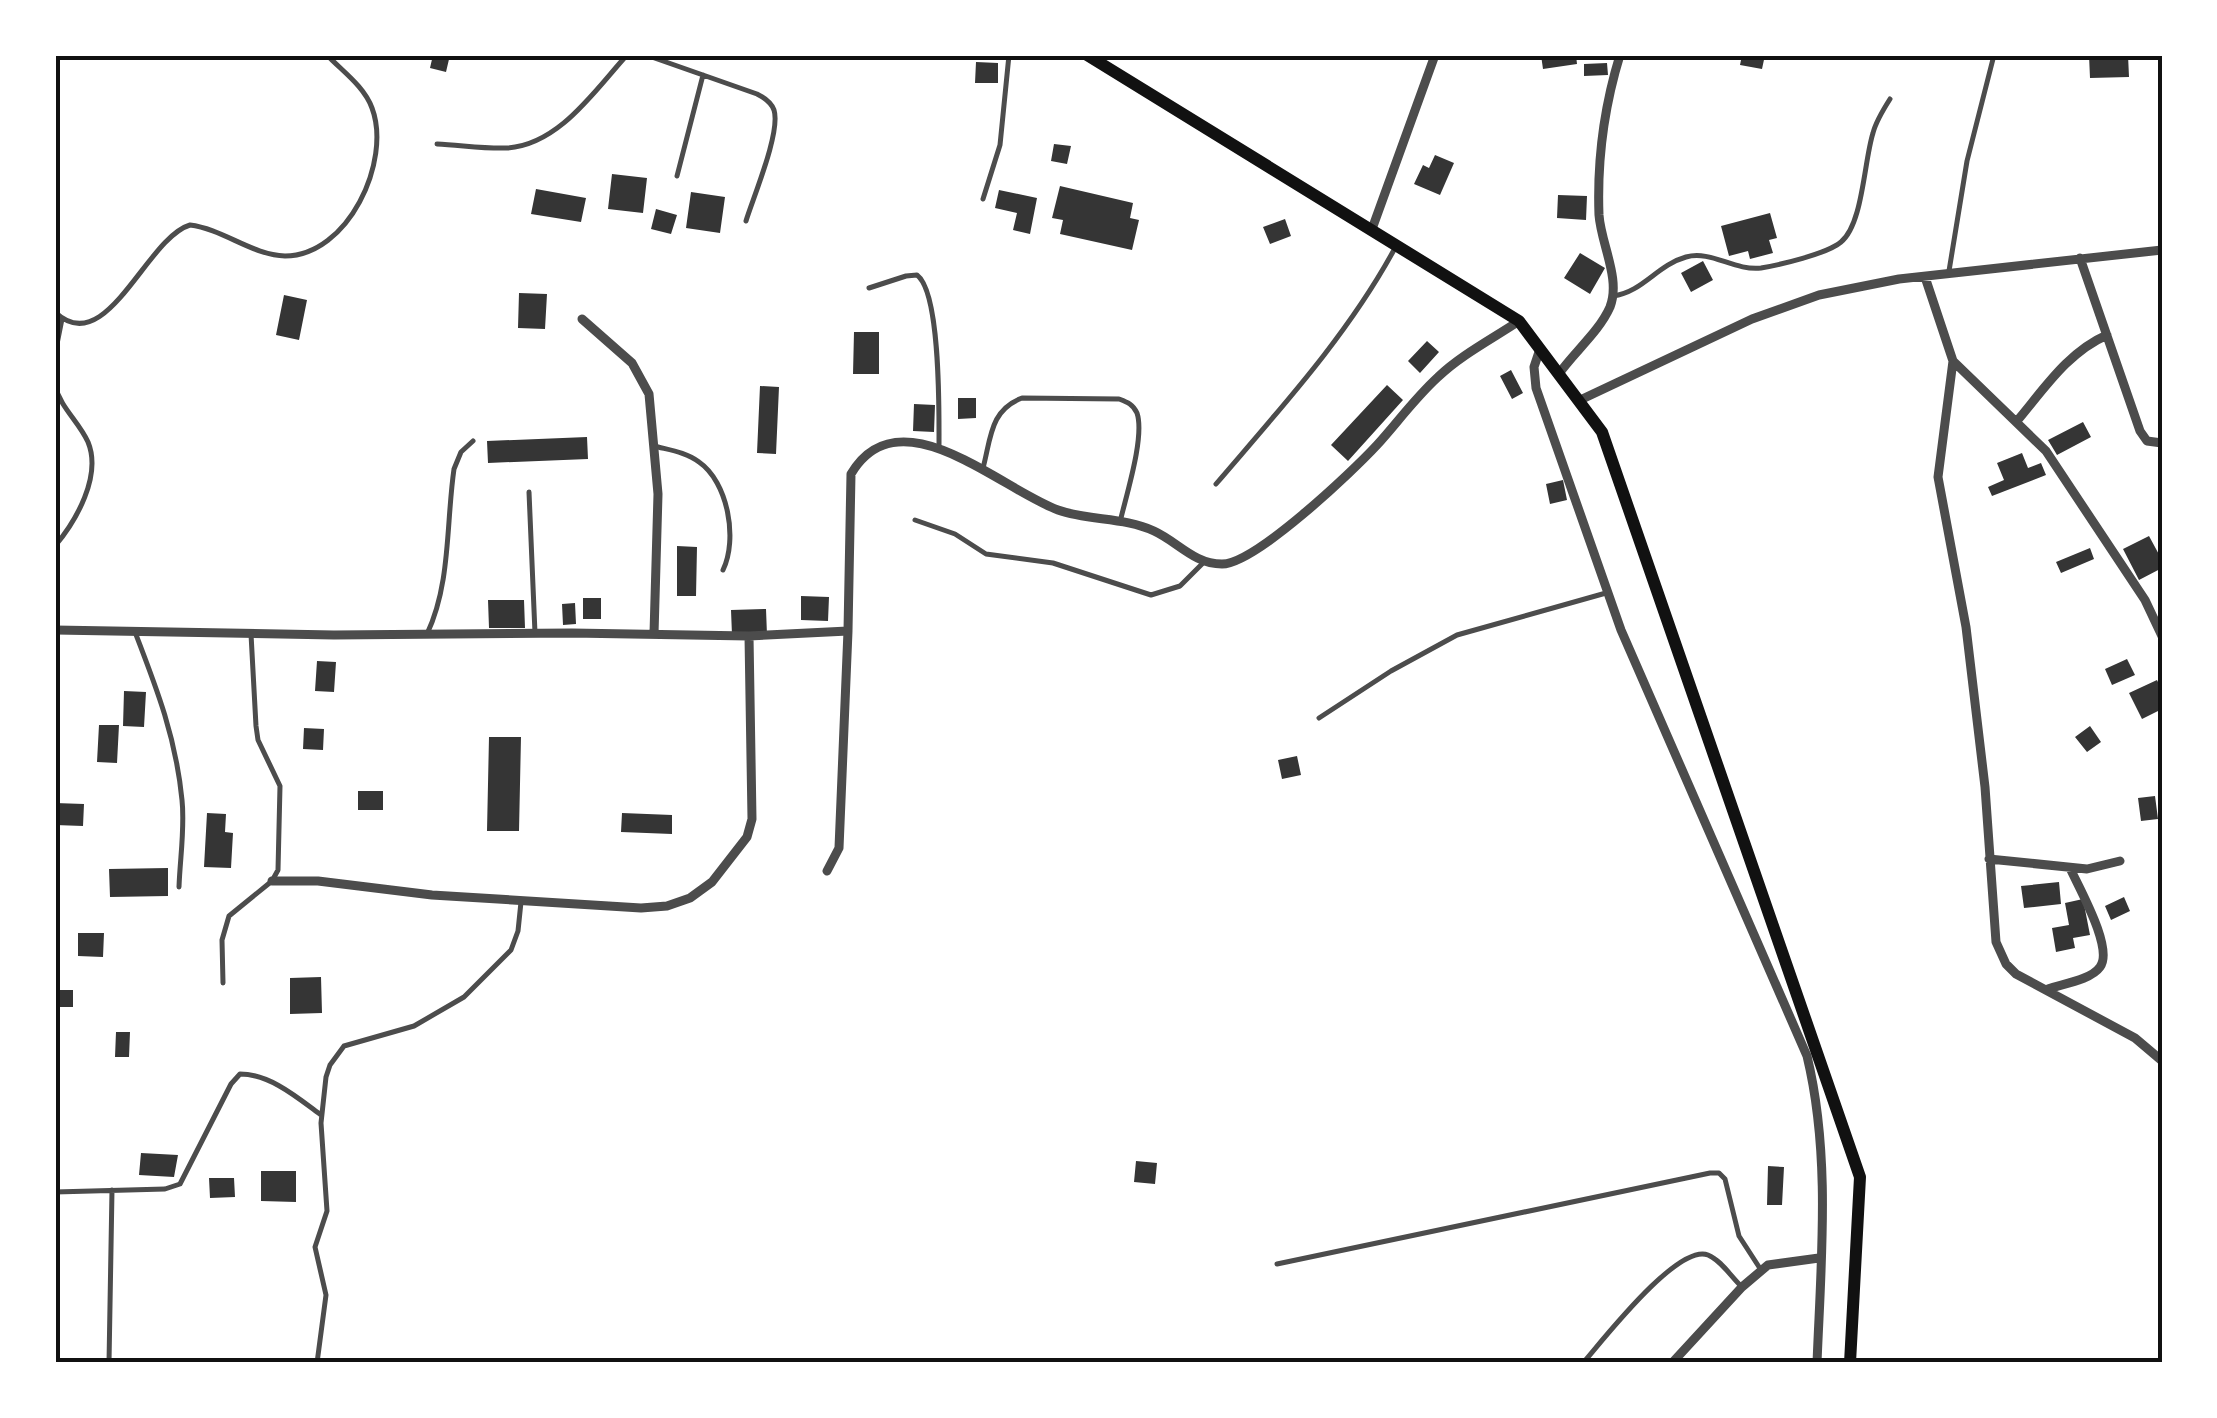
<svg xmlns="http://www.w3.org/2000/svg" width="2217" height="1418" viewBox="0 0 2217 1418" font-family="Merriweather,serif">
<rect width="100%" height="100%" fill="#fff"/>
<!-- building -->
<path fill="#353535" d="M433,55H450L446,72L430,68Z
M1541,55H1576L1577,64L1543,69Z
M1742,55H1765L1762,69L1740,65Z
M2089,55H2128L2129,77L2090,78Z
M976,62L998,63V83H975Z
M1607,63L1608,75L1584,76V64Z
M1054,144L1071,146L1067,164L1051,161Z
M1435,155L1454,163L1440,195L1414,184L1423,165L1429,168Z
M612,174L647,178L643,213L608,209Z
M1060,186L1133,203L1130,218L1139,220L1132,250L1060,234L1063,220L1052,218Z
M536,189L586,198L581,222L531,214Z
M999,190L1037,198L1030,234L1013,230L1017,213L995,208Z
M691,192L725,197L720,233L686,228Z
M1558,195L1587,196L1586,220L1557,218Z
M656,209L677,215L671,234L651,229Z
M1770,213L1777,238L1769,240L1773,253L1750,259L1748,251L1729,256L1721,226Z
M1285,219L1291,236L1270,244L1263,227Z
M1580,253L1605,268L1590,294L1564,278Z
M1703,261L1713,280L1691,292L1681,273Z
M519,293L547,294L545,329L518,328Z
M284,295L307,300L299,340L276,335Z
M854,332H879V374H853Z
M1427,341L1439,352L1420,373L1408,361Z
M1511,370L1523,393L1512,399L1500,376Z
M1387,385L1403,400L1348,461L1331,445Z
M760,386L779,387L776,454L757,453Z
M958,398H976V418L958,419Z
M914,404L935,405L934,432L913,431Z
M2083,422L2091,437L2057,455L2048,440Z
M587,437L588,459L488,463L487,441Z
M2022,453L2028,468L2041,463L2046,475L1992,496L1988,487L2004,480L1997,463Z
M1563,480L1567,500L1550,504L1546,484Z
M2149,536L2162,560V568L2139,580L2123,549Z
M677,546L697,547L696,596H677Z
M2090,548L2094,559L2061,573L2056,562Z
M801,596L829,597L828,621L801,620Z
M583,598H601V619H583Z
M488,600H524L525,628H489Z
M575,603L576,624L563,625L562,604Z
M766,609L767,635H732L731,610Z
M2127,659L2135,675L2112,685L2105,669Z
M317,661L336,662L334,692L315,691Z
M2157,680L2162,690V709L2142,719L2129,693Z
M124,691L146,692L144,727L123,726Z
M99,725H119L117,763L97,762Z
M2090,726L2101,742L2087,752L2075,737Z
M304,728L324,729L323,750L303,749Z
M489,737H521L519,831H487Z
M1297,756L1301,775L1282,779L1278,760Z
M358,791H383V810H358Z
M2155,796L2158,819L2141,821L2138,798Z
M55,803L84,804L83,826L55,825Z
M207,813L226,814L225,832L233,833L231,868L204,867Z
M622,813L672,815V834L621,832Z
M168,868V896L110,897L109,869Z
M2059,882L2061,904L2024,908L2021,886Z
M2124,897L2130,911L2111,920L2105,906Z
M2083,899L2090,935L2073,938L2075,948L2056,952L2052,928L2069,925L2065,903Z
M78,933H104L103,957L78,956Z
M321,977L322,1013L290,1014V978Z
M55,990H73V1007H55Z
M116,1032H130L129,1057H115Z
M141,1153L178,1155L174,1177L139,1175Z
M1136,1161L1157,1163L1155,1184L1134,1182Z
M1768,1166L1784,1167L1782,1205H1767Z
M261,1171H296V1202L261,1201Z
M209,1178H234L235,1197L210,1198Z"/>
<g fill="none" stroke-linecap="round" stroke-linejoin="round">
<!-- service -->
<path stroke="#4c4c4c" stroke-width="5" d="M646,55L757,94C765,98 771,102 774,110C781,132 753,198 746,221
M437,144C460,145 485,149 507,148C559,145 595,90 627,55
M677,176L703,75
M983,199L1000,145L1009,55
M1949,271L1967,161L1994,55
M869,288L906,276L917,275C941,293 939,415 939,448
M1613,296C1643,292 1657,265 1686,257C1711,250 1734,271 1761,268C1779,265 1827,254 1841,242C1863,224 1864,161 1873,133C1876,121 1883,110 1890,99
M55,312C106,361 146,238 190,225C223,229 252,255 285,256C348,256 392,161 372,108C364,86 342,71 327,55
M55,354L62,319
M55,386C61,408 79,422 88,442C102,476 76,521 55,546
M654,446C669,450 686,452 699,462C728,482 738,539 723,570
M983,468C991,438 990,410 1022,398L1119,399C1127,402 1133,404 1137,413C1145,437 1126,496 1120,522
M1216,484C1280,409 1348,335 1395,248
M529,492L535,633
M915,520L955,534L986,554L1053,563L1151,595L1180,586L1205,561
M135,632C157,689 176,738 182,800C185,828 180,858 179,887
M427,634C451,583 446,524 454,469L461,452L473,441
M1319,718L1391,671L1457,635L1606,593
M223,983L222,940L229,916L272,881L278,870L280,786L258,740L256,726L251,634
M55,1192L165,1189L180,1184L231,1084L240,1074C270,1074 298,1098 321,1115
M1277,1264L1710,1173H1719L1725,1179L1739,1236L1761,1270
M109,1363L112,1190
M317,1363L326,1295L315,1247L327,1211L321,1123L326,1077L330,1065L344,1046L414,1026L464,997L511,950L518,931L521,902
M1583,1363C1603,1340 1678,1243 1708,1255C1721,1260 1732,1278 1742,1287"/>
<!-- minor -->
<path stroke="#4c4c4c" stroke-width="9" d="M1372,229L1435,55
M2080,258L2140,431L2147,441L2162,443
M1925,277L1953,361L2046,451L2145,600L2162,636
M582,319L632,363L649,394L658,494L654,634
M1540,349L1534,367L1536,388L1621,630L1807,1056C1831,1155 1821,1262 1817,1363
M1953,361L1938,477L1966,627L1985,787L1996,942L2006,964L2016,974L2135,1038L2161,1060
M1558,375C1574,352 1599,332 1610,307C1621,279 1601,244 1599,215C1597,161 1604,107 1620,55
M1578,401L1752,319L1819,295L1899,279L2162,250
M2017,421C2044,389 2068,352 2107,335
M55,630L334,635L572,633L749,636L848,631L851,474C899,393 999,488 1058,510C1089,521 1124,517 1154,531C1178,542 1194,564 1222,564C1255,564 1352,472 1377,445C1397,423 1415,398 1438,377C1461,355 1492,339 1519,321
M1989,859L2087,869L2120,861
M827,871L839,848L848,631
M272,881H318L432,895L641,908L667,906L690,898L712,882L747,837L752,819L749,636
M2048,989C2062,984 2091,980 2100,967C2114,949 2079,888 2070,868
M1672,1363L1742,1287L1768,1265L1819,1258"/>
<!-- secondary -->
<path stroke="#111" stroke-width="12" d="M1087,55L1519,321L1602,432L1860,1177L1850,1363"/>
</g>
<!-- border -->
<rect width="2217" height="1418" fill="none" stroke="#ffffff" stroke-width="115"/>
<rect x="58" y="58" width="2102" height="1302" fill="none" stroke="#111" stroke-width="4"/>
</svg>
